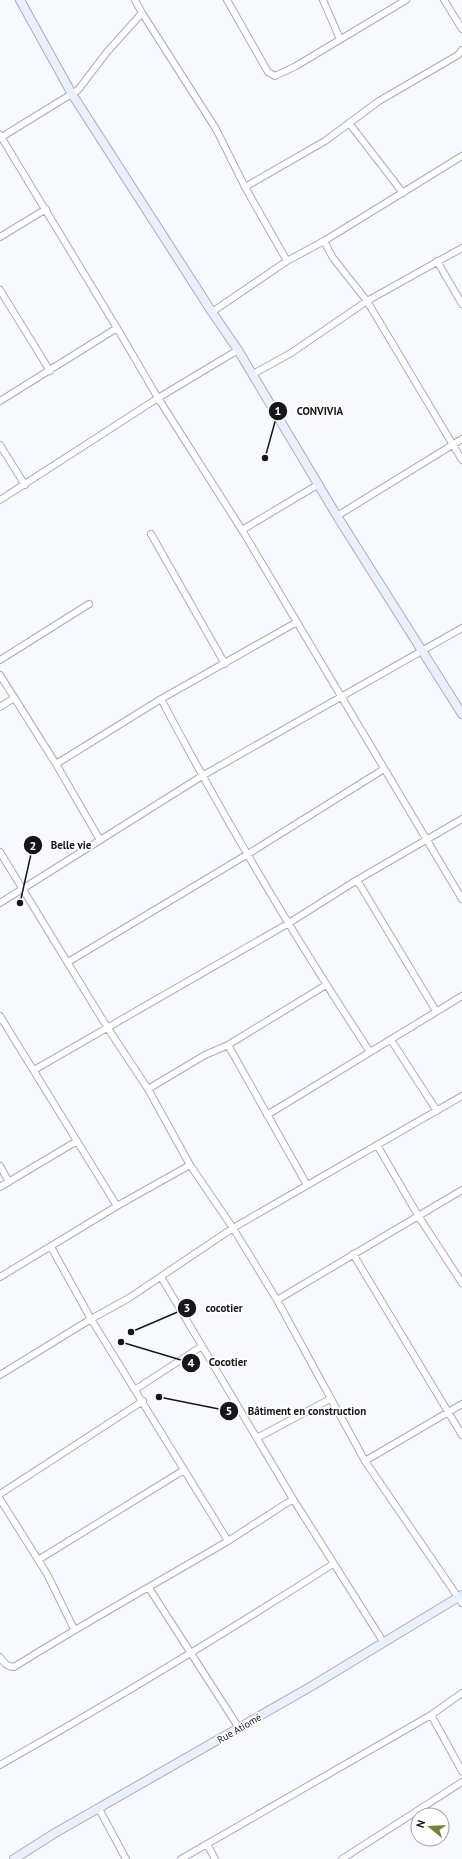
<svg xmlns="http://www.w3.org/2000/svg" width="462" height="1859" viewBox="0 0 462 1859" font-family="'PT Sans',sans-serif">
<rect width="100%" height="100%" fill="#f7f9ff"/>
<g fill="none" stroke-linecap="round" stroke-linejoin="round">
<defs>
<path id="street" d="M135,0L142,13L216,129L245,187L287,261
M227,0L268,72L275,76L296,66L406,0
M323,0L340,39
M444,0L462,29
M349,123L403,193
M0,135L117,328L158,398L242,530L462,899
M0,138L78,90L107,52L142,13
M245,187L325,141L379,101L458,55L462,50
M0,237L46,209
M324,241L333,258L367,301L462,460
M437,261L462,304
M0,290L50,371
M212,312L287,261L324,241L462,156
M253,374L291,353L367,301L462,248
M0,401L117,328
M0,445L25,485
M0,500L158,398L238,350
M337,516L462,439
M242,530L319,484
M151,534L225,664
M0,660L89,604
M0,675L56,764L100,840
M161,699C225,820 295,938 370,1052
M0,707L14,698
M56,764L161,699L297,622
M0,852L107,1027L148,1089L190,1165L233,1228L277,1300L365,1461L462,1603
M357,880L436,1011
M0,903L202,776L462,628
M68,962L248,854L384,769
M0,1016L117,1206
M391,1040L437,1111
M228,1045L307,1185
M34,1070L289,923L357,880L462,819
M148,1089L205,1055L228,1045L326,985
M267,1115L462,996
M377,1145L419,1217L462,1283
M0,1166L9,1182
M0,1187L77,1141
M353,1254L462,1435
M0,1277L117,1206L190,1165
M277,1300L462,1190
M202,1346L293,1499L228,1541
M0,1375L91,1319L129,1298L233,1228L462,1096
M136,1389L202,1346L161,1277
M257,1438L330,1399
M365,1461L462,1404
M0,1494L143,1401
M0,1499L47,1574L74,1629
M293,1499L384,1643
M38,1560L184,1470
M149,1588L239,1728
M0,1657C4,1663 6,1666 14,1667C84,1623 157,1583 228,1541L91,1319L51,1247
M431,1715L462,1771
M0,1765C113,1701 224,1634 333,1564
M99,1809L126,1859
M207,1844L215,1859
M181,1859L431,1715L462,1693
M342,1859L462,1782"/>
<path id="secondary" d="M20,0L72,94L212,312L238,350L337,516L462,714
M14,1859L55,1833L310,1687L462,1595"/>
</defs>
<!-- street casing -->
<use href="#street" stroke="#aaadb6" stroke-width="8"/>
<!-- secondary casing -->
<use href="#secondary" stroke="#aaadb6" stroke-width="10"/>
<!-- street -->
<use href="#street" stroke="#fff" stroke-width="6"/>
<!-- secondary -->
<use href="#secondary" stroke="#ebf0fe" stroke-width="8"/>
</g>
<g text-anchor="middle" stroke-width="3.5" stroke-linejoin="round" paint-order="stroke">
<!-- street labels -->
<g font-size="10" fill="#16171a" stroke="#fff">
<text transform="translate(239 1728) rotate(-30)" y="4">Rue Atiomé</text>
</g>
</g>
<!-- callouts -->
<path fill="none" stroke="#16171a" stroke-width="1.5" d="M265 458L278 411M20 903L33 845M131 1332L187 1308M121 1342L191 1363M159 1397L229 1411"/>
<g fill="#16171a" stroke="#fff" stroke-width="1.5">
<circle cx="265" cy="458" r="4"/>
<circle cx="20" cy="903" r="4"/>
<circle cx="131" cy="1332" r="4"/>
<circle cx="121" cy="1342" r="4"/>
<circle cx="159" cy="1397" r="4"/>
<circle cx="278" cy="411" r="10"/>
<circle cx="33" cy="845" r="10"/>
<circle cx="187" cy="1308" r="10"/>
<circle cx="191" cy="1363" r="10"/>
<circle cx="229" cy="1411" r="10"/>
</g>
<g font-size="12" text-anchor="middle" font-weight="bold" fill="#fff">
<text x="278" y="415">1</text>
<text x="33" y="850">2</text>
<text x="187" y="1312">3</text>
<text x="191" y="1367">4</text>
<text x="229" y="1415">5</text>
</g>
<g font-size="11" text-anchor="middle" font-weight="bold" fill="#16171a" stroke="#fff" stroke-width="3.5" stroke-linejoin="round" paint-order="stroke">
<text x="320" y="415">CONVIVIA</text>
<text x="71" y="849">Belle vie</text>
<text x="224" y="1312">cocotier</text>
<text x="228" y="1366">Cocotier</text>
<text x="307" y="1415">Bâtiment en construction</text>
</g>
<!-- north arrow -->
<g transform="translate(430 1827) rotate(288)"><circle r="19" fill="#ffffff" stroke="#a2a2a3"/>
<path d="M0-3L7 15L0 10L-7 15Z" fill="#738534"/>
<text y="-6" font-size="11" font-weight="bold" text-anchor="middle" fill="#16171a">N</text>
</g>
</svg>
